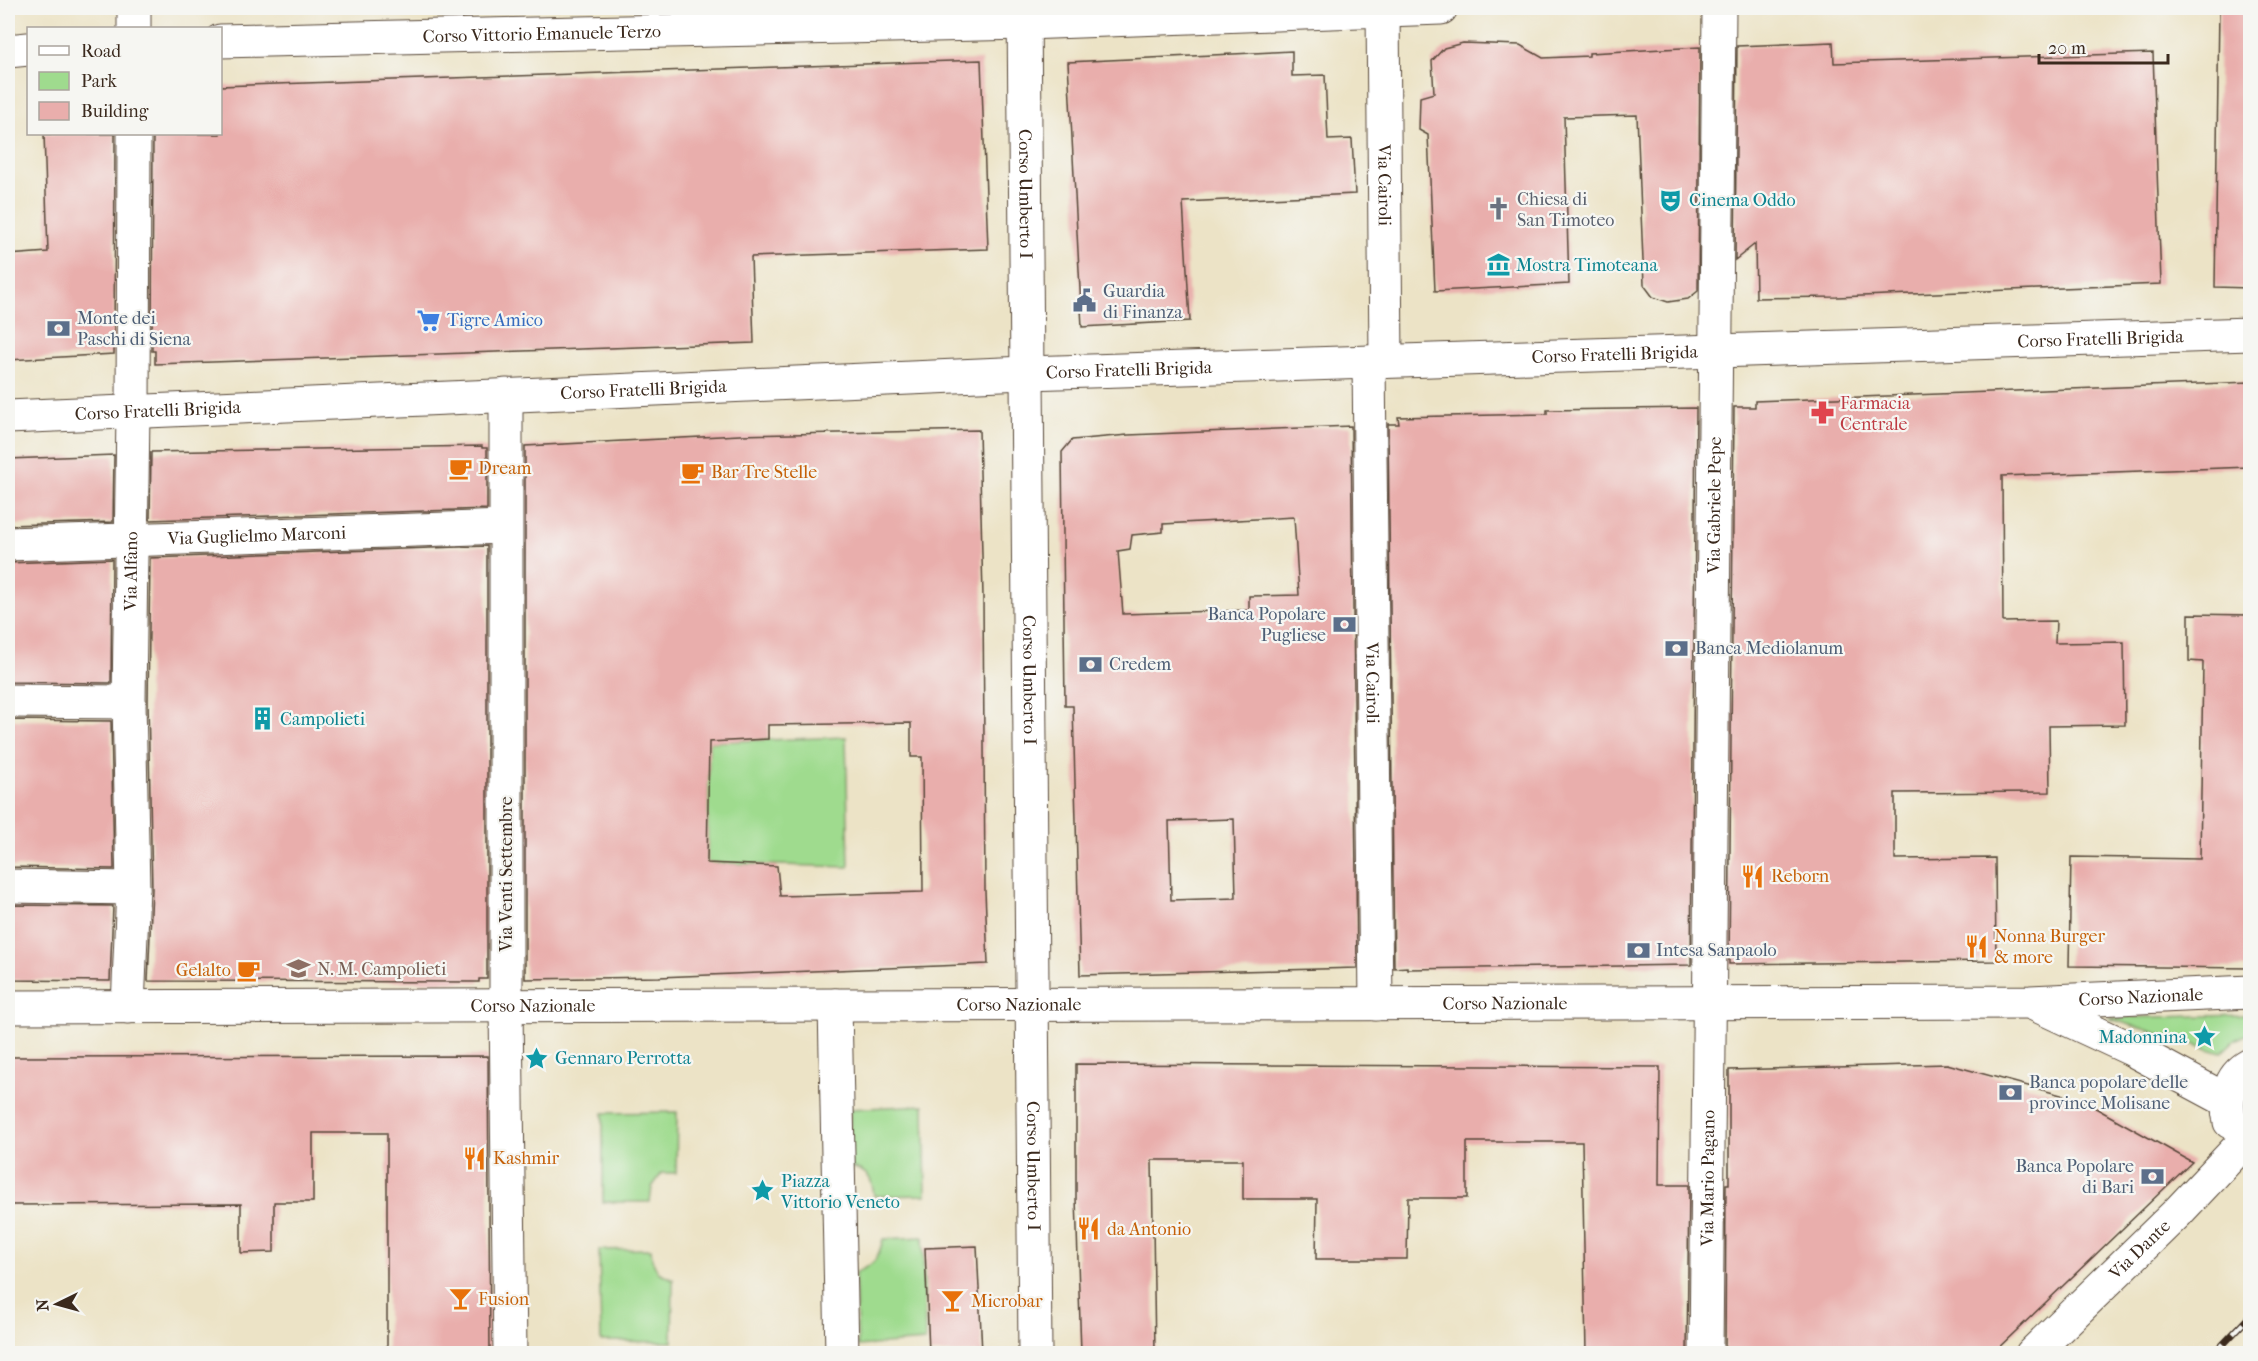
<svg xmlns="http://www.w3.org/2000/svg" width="2258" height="1361" viewBox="0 0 2258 1361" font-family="'IM FELL French Canon',serif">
<rect width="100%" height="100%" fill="#f6f6f2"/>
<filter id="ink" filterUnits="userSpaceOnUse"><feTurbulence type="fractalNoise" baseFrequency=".0167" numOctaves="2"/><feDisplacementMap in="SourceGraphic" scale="12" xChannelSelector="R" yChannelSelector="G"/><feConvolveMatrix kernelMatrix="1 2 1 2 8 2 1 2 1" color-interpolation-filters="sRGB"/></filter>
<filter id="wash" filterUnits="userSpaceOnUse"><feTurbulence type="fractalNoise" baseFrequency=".008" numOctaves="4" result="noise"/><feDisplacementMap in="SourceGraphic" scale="24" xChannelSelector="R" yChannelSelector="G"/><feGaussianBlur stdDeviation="1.35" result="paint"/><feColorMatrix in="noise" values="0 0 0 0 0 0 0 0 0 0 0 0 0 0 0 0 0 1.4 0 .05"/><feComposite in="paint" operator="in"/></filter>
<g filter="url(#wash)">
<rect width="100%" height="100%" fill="#ece3c6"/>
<!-- green -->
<path fill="#9fdb8e" stroke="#6d8256" stroke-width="1.5" d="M846,737L849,867L707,863L709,742Z
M2250,1015V1033L2235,1040L2221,1053L2108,1018Z
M924,1105L926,1195L874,1196C872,1178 869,1172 851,1167L850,1109Z
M677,1112L676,1173H662L652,1187L650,1202H603V1113Z
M923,1237L925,1341L858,1346L855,1273C875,1264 878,1260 883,1239Z
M651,1249L652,1259L658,1272L673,1279L672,1342L601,1341L599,1250Z"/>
<g id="blocks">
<!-- building -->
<path fill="#e9aeac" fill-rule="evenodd" d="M2219,10H2250V288L2215,287Z
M1833,42L1834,63L2153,53L2161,284L1837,297L1756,298L1755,244L1735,260L1737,46Z
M1463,43L1520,45L1543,58L1589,56V53L1700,47L1698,291L1688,299L1668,302L1653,297L1644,285L1637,115L1564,117L1569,284L1435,291L1428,135L1419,130L1420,97L1434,93L1432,61L1444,48Z
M1292,51V76L1325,75L1328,140L1352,139L1355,194L1183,202L1190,321L1082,327L1068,62Z
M981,60L988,249L751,257L754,343L155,364V351H152L153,134H220V86Z
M44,134H115L114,354L8,360V255L48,252Z
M2250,382V467L2002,476L2003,622L2056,621L2055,643L2124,642L2125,725L2049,726L2050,792L1895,793V859L1995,858L1996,961L1729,964L1734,407H1755V401Z
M1696,408L1691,965L1407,969V967L1394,968L1388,424H1399L1398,417L1547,414V410Z
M1351,426L1357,968L1080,975L1073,706H1065L1062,452L1072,440L1128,435ZM1294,517L1299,595L1249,596V610L1123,614L1118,551L1130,549L1132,535L1163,532V524ZM1234,819L1236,898L1171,900L1169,821Z
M979,430L983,597L985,891L988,964L659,977L525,979V446L740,435ZM911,723V757H922L923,892L780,896L777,866L707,863L709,742L768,739V725Z
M482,446V448H487V509L150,520L151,452Z
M114,455L113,522L8,525V459Z
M487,546V979H479V982L148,981L152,889L148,702L150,558Z
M112,559L111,683L8,682V563Z
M2189,614L2250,615V968L2069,966L2071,857L2200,859L2203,662L2189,661Z
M8,720L111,721L114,869L8,867Z
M8,905L113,906L110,981L8,980Z
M488,1056L490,1353H387V1133H313V1202H274V1252L241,1253V1204L8,1205V1057Z
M1076,1064L1660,1067L1659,1185H1689L1687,1353H1586L1582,1142H1467V1198H1408L1407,1259H1316L1317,1199H1243V1160H1152L1155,1353H1081L1076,1198Z
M1947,1064L2083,1101L2192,1162L1993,1353H1725L1726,1184H1729V1070Z
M977,1246L982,1353H929L925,1248Z"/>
</g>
</g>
<g filter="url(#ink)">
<use href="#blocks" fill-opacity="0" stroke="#564637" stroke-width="1.5"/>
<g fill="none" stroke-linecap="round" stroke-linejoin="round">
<defs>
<g id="minor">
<path id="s1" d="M1024,8L1035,1354"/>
<path id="s2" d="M1383,8L1386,361"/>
<path d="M134,28V8"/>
<path id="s3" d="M220,41L1025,23L1441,8"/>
<path d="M8,51L28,49"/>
<path id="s4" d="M1369,362L1376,1004"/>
<path d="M506,395V1006L510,1354"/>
<path id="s5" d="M8,417L1027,373L2250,334"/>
<path id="s6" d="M8,544L505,527"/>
<path d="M8,701L129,702"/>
<path d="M8,886L133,888"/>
<path d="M2034,1004L2131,1049L2226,1100"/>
<path d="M835,1005L842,1354"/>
<path id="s7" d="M8,1007L2030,1002L2250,992"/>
<path id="s8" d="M128,1007L133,888L129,702L133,412L134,134"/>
<path d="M2230,1122C2225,1100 2228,1077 2250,1065"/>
<path id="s9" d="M1706,1354L1719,8"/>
<path id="s10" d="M2032,1354L2177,1213L2244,1142"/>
</g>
</defs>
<!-- minor casing -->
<use href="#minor" stroke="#564637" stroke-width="35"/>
<!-- minor -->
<use href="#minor" stroke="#fff" stroke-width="33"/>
<defs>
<path id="rail" d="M2214,1354L2250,1316"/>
</defs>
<!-- rail casing -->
<use href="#rail" stroke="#3b2a1e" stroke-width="7"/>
<!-- rail -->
<use href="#rail" stroke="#f6f6f2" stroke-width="4.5" stroke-dasharray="14" stroke-linecap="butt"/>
</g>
</g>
<!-- icons -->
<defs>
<symbol id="theatre-bare" viewBox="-9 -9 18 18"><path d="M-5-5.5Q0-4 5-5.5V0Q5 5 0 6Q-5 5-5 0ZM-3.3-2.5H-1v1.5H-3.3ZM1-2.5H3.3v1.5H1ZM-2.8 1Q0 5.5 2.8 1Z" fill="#0f9aa8" stroke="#f6f6f2" stroke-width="2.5" paint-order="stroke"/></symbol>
<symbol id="church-bare" viewBox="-9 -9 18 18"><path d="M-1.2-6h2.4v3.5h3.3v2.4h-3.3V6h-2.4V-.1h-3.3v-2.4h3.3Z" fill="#6b7280" stroke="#f6f6f2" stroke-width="2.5" paint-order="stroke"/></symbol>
<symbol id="museum-bare" viewBox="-9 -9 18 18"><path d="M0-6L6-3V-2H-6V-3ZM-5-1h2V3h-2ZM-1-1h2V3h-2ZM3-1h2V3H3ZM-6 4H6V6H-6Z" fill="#0f9aa8" stroke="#f6f6f2" stroke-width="2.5" paint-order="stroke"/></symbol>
<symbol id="civic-bare" viewBox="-9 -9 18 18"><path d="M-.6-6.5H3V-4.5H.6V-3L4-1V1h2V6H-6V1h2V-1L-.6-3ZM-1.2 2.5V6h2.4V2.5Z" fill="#5c6f8a" stroke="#f6f6f2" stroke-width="2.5" paint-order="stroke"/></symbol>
<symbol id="supermarket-bare" viewBox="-9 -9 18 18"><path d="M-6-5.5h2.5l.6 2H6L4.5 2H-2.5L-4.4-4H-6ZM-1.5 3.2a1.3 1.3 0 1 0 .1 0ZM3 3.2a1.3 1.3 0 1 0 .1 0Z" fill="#3f7fe0" stroke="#f6f6f2" stroke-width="2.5" paint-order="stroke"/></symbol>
<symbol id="bank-bare" viewBox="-9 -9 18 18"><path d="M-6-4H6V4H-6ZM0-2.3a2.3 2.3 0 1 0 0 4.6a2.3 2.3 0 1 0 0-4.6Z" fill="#5c6f8a" stroke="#f6f6f2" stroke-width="2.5" paint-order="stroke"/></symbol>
<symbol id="pharmacy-bare" viewBox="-9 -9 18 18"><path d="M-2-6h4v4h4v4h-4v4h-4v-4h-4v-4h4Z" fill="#e0444e" stroke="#f6f6f2" stroke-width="2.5" paint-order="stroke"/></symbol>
<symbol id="cafe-bare" viewBox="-9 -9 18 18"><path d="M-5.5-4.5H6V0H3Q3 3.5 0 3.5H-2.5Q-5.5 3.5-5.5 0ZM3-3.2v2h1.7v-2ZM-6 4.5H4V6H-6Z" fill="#e8710a" stroke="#f6f6f2" stroke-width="2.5" paint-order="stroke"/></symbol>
<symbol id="building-bare" viewBox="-9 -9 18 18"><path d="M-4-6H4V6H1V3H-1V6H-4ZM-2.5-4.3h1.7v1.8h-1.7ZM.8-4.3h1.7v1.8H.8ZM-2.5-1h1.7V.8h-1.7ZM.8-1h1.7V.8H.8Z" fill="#0f9aa8" stroke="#f6f6f2" stroke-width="2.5" paint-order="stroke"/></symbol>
<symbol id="restaurant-bare" viewBox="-9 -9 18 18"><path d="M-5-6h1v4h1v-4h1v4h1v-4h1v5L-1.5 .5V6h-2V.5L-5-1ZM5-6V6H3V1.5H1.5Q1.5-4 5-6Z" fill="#e8710a" stroke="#f6f6f2" stroke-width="2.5" paint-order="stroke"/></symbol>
<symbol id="school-bare" viewBox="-9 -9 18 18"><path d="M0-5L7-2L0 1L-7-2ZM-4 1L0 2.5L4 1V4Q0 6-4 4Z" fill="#8d6e63" stroke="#f6f6f2" stroke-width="2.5" paint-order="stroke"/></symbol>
<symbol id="sight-bare" viewBox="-9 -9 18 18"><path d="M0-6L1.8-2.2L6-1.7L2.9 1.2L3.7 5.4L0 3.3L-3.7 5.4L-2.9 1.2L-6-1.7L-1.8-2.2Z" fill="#0f9aa8" stroke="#f6f6f2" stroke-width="2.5" paint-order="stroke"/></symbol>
<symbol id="bar-bare" viewBox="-9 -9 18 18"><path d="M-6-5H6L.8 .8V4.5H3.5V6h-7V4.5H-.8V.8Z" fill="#e8710a" stroke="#f6f6f2" stroke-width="2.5" paint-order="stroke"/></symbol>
</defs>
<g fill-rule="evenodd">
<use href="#theatre-bare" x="1654" y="184" width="33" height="33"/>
<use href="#church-bare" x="1482" y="192" width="33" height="33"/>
<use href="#museum-bare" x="1482" y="248" width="33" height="33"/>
<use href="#civic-bare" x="1068" y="284" width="33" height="33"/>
<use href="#supermarket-bare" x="412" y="304" width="33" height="33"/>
<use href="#bank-bare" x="42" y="312" width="33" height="33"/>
<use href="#pharmacy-bare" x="1806" y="396" width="33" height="33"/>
<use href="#cafe-bare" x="444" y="452" width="33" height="33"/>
<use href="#cafe-bare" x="676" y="456" width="33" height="33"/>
<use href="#bank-bare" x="1328" y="608" width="33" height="33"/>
<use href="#bank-bare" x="1660" y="632" width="33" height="33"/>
<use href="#bank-bare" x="1074" y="648" width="33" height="33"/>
<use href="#building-bare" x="246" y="702" width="33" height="33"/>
<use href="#restaurant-bare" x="1736" y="860" width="33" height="33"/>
<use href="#restaurant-bare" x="1960" y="930" width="33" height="33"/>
<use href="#bank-bare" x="1622" y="934" width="33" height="33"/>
<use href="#school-bare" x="282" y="952" width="33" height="33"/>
<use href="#cafe-bare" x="232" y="954" width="33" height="33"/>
<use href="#sight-bare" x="2188" y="1020" width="33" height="33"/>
<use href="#sight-bare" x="520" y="1042" width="33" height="33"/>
<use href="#bank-bare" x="1994" y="1076" width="33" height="33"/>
<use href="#restaurant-bare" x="458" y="1142" width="33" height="33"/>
<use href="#bank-bare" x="2136" y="1160" width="33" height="33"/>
<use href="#sight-bare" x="746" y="1174" width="33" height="33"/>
<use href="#restaurant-bare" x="1072" y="1212" width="33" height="33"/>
<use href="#bar-bare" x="444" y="1282" width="33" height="33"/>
<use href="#bar-bare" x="936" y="1284" width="33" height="33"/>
</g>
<g text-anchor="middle" stroke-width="4.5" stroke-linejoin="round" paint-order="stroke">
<!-- street labels -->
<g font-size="18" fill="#3b2a1e" stroke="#f6f6f2">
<text dy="6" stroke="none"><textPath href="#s3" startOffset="322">Corso Vittorio Emanuele Terzo</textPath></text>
<text dy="6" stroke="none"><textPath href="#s2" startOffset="177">Via Cairoli</textPath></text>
<text dy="6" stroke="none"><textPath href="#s1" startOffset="186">Corso Umberto I</textPath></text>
<text dy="6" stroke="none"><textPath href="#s5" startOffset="2094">Corso Fratelli Brigida</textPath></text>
<text dy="6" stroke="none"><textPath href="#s5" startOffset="1608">Corso Fratelli Brigida</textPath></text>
<text dy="6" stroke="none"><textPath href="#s5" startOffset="1122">Corso Fratelli Brigida</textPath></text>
<text dy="6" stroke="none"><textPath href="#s5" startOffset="636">Corso Fratelli Brigida</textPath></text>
<text dy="6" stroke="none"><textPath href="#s5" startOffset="150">Corso Fratelli Brigida</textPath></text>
<text dy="6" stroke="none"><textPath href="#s9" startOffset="849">Via Gabriele Pepe</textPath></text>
<text dy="6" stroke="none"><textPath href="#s6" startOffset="249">Via Guglielmo Marconi</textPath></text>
<text dy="6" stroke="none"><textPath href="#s8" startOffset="436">Via Alfano</textPath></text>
<text dy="6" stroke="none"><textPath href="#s1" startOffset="672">Corso Umberto I</textPath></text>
<text dy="6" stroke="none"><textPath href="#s4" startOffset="321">Via Cairoli</textPath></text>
<text transform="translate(506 874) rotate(-90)" y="6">Via Venti Settembre</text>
<text dy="6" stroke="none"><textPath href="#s7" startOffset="2133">Corso Nazionale</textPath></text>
<text dy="6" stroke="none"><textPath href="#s7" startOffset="1497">Corso Nazionale</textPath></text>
<text dy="6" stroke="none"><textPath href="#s7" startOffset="1011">Corso Nazionale</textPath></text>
<text dy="6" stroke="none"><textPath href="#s7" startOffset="525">Corso Nazionale</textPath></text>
<text dy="6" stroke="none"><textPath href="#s1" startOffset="1158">Corso Umberto I</textPath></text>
<text dy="6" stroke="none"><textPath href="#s9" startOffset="176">Via Mario Pagano</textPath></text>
<text dy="6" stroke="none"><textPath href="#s10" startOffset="150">Via Dante</textPath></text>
</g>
<!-- worship labels -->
<g font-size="18" fill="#5b616d" stroke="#f6f6f2" text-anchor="start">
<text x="1517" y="205">Chiesa di<tspan x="1517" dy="21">San Timoteo</tspan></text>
</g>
<!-- culture labels -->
<g font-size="18" fill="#0d838f" stroke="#f6f6f2" text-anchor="start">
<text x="1689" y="206">Cinema Oddo</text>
<text x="1516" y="271">Mostra Timoteana</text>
<text x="280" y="725">Campolieti</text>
<text x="2187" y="1043" text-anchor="end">Madonnina</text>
<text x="555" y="1064">Gennaro Perrotta</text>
<text x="781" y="1187">Piazza<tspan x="781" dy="21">Vittorio Veneto</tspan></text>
</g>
<!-- service labels -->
<g font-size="18" fill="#4e5e75" stroke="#f6f6f2" text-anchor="start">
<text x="1103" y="297">Guardia<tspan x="1103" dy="21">di Finanza</tspan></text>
<text x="77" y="324">Monte dei<tspan x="77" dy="21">Paschi di Siena</tspan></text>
<text x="1326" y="620" text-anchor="end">Banca Popolare<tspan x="1326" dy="21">Pugliese</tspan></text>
<text x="1695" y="654">Banca Mediolanum</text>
<text x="1109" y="670">Credem</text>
<text x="1656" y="956">Intesa Sanpaolo</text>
<text x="2029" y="1088">Banca popolare delle<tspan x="2029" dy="21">province Molisane</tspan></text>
<text x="2134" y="1172" text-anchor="end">Banca Popolare<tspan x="2134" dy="21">di Bari</tspan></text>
</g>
<!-- shop labels -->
<g font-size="18" fill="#366cbe" stroke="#f6f6f2" text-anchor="start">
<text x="447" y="326">Tigre Amico</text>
</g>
<!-- health labels -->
<g font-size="18" fill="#be3a42" stroke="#f6f6f2" text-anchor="start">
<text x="1840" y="409">Farmacia<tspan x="1840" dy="21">Centrale</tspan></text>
</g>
<!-- food labels -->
<g font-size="18" fill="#c56008" stroke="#f6f6f2" text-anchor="start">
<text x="478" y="474">Dream</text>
<text x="711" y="478">Bar Tre Stelle</text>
<text x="1771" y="882">Reborn</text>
<text x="1994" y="942">Nonna Burger<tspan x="1994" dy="21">&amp; more</tspan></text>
<text x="231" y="976" text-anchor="end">Gelalto</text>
<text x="493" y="1164">Kashmir</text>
<text x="1107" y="1235">da Antonio</text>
<text x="478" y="1305">Fusion</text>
<text x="971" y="1307">Microbar</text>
</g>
<!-- education labels -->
<g font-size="18" fill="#785e54" stroke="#f6f6f2" text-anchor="start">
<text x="317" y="975">N. M. Campolieti</text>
</g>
</g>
<!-- margin -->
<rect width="2258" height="1361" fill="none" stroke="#f6f6f2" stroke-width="30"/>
<!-- legend -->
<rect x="27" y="27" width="195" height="108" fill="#f6f6f2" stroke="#aba49d" stroke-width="1.5"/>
<rect x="39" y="46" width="30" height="9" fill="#ffffff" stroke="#aba49d" stroke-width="1.5"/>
<text x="81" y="57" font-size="18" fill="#3b2a1e">Road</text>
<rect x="39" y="72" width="30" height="18" fill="#9fdb8e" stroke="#aba49d" stroke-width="1.5"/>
<text x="81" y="87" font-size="18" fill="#3b2a1e">Park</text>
<rect x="39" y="102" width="30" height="18" fill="#e9aeac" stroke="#aba49d" stroke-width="1.5"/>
<text x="81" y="117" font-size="18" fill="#3b2a1e">Building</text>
<!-- north arrow -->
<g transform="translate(57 1304) rotate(265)" stroke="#f6f6f2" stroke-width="4.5" paint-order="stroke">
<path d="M0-4.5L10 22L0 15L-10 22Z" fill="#3b2a1e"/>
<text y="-9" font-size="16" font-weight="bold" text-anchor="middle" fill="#3b2a1e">N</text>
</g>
<!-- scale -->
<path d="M2039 54v9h129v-9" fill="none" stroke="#3b2a1e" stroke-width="3"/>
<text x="2048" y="54" font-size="18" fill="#3b2a1e" stroke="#f6f6f2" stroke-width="4.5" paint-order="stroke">20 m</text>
</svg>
